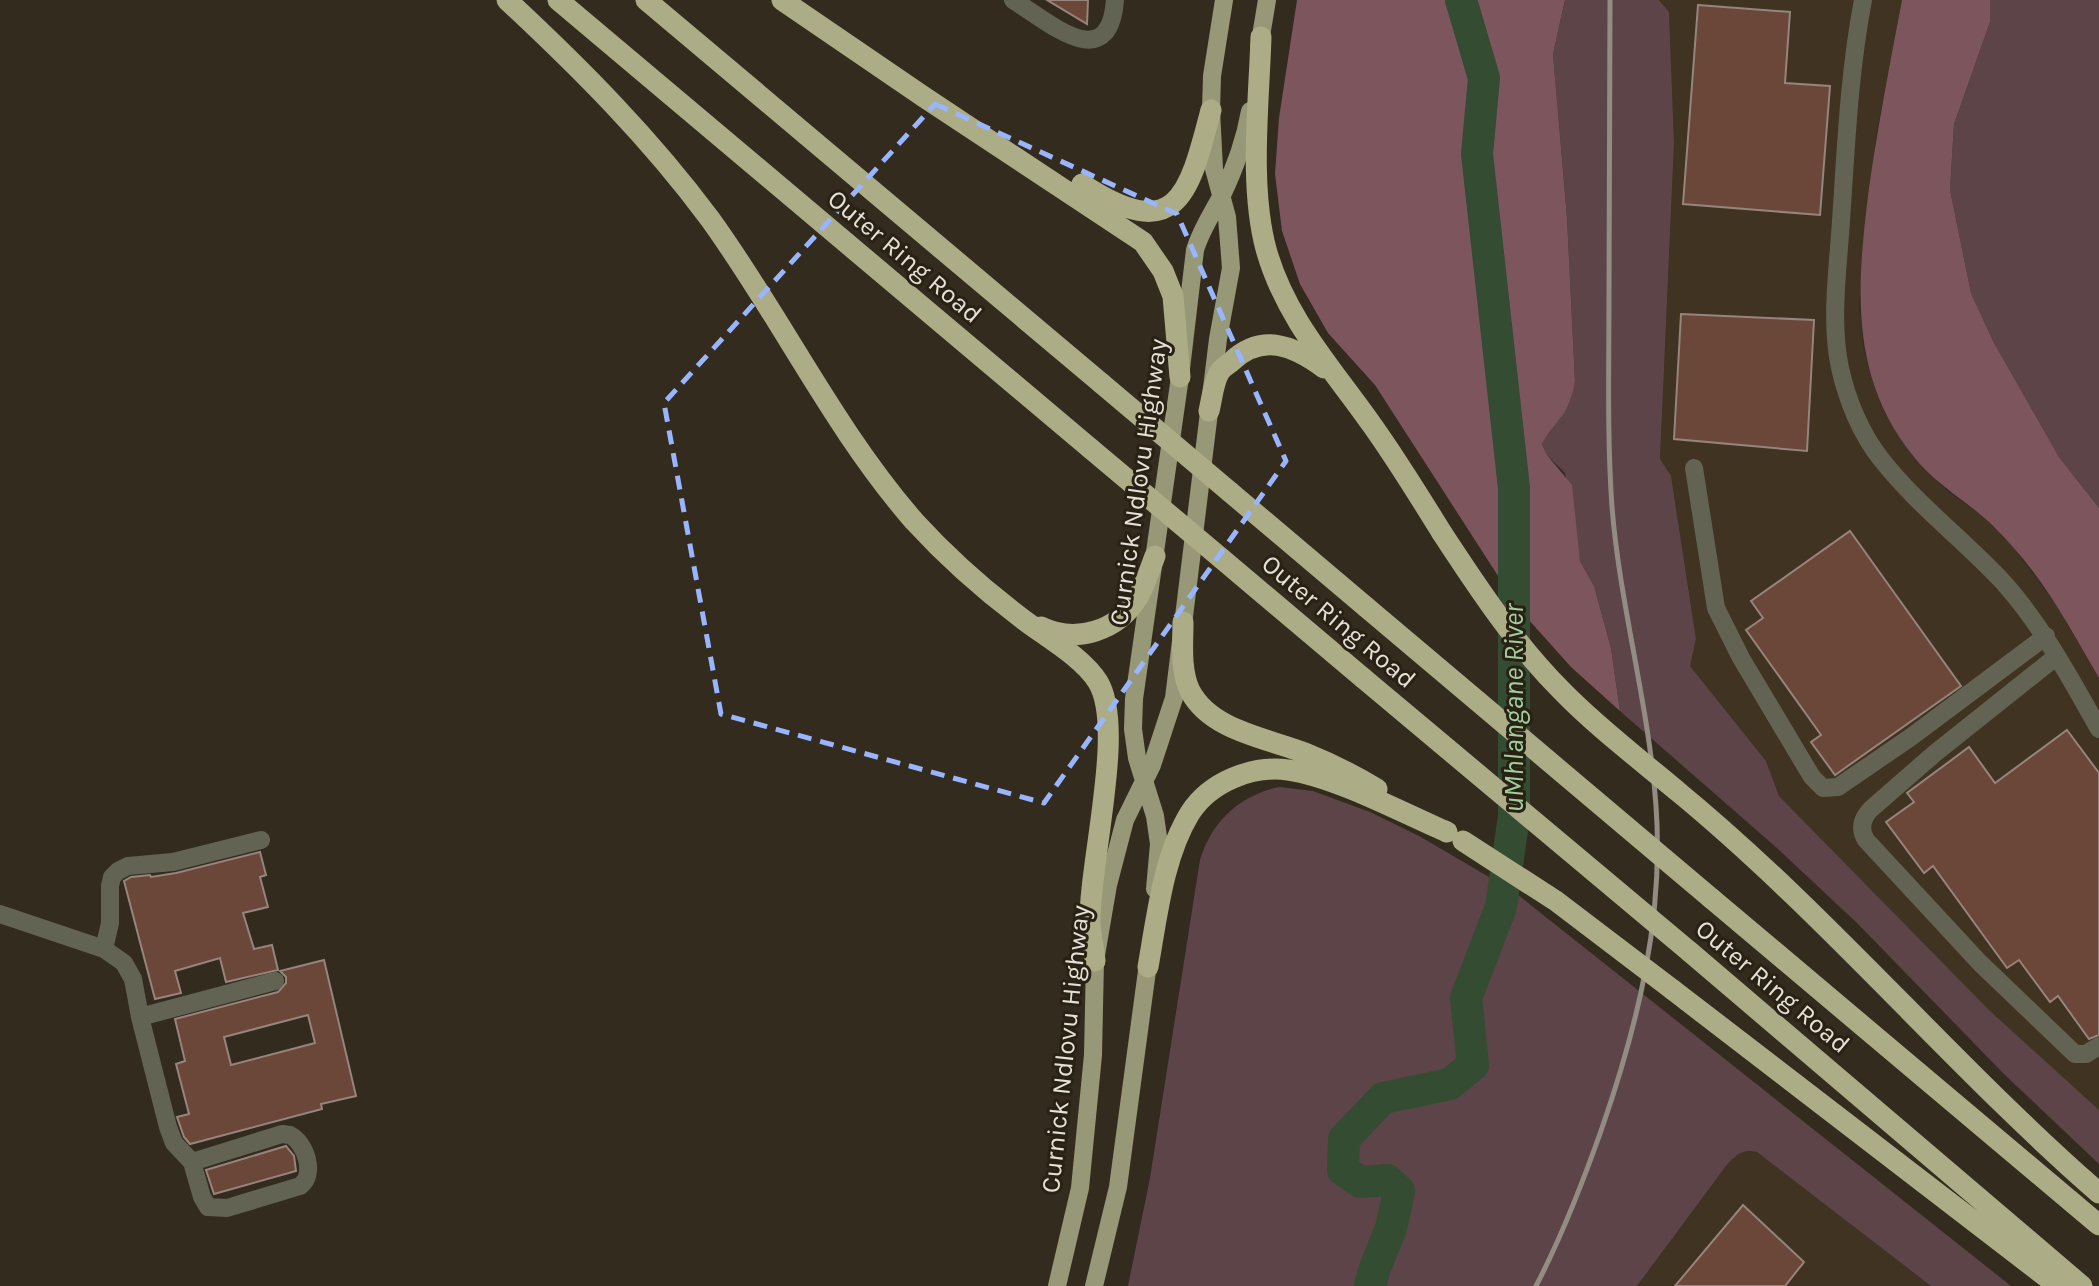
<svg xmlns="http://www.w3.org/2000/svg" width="2099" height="1286" viewBox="0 0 2099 1286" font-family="Karla,sans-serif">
<rect width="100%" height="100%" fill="#342b1f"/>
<!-- built -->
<path fill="#403321" d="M1659,0H1902L1877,131L1859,305L1864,351L1870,373L1888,417L1913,456L1946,490L1983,516L2013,547L2057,606L2099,678V1110L1989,1010L1779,796L1766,761L1690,666L1696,639L1671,477L1660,459L1674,143L1669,12Z
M1749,1150L1757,1152L1931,1286H1637L1726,1166L1737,1153Z"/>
<!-- green -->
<path fill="#5d4448" d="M1565,0H1659L1669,12L1674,143L1660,459L1671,476L1696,639L1690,666L1766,761L1779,796L1989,1010L2099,1110V1164L2004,1074L1857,923L1777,848L1620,711L1611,648L1594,586L1580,561L1565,473L1547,455L1542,444L1547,432L1560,419L1575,382L1567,218L1553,54Z
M1990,0H2099V508L2059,457L1993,341L1971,293L1950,190L1954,124L1990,22Z
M1279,787L1313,791L1370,812L1419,836L1513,891L2011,1286H1931L1757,1152C1742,1148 1735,1156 1726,1166L1637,1286H1128L1150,1178L1200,860C1212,821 1239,796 1279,787Z"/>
<!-- forest -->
<path fill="#7d555c" d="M1297,0H1565L1553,54L1567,218L1575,382C1572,396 1568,409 1559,420C1552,428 1547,434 1542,444L1547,455L1572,485L1580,561L1594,586L1611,648L1620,711L1571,667L1520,610L1375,385L1328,333L1300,284L1282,231L1275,174L1279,118Z
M1902,0H1990V22L1954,124L1950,190L1971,293L1993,341L2059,457L2099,508V678C2073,633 2047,584 2011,545C2002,535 1992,524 1981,515C1957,495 1934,482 1914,457C1848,375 1857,285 1869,188C1878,125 1890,63 1902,0Z"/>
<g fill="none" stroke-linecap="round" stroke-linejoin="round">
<!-- river -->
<path stroke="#334c32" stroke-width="32" d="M1370,1286L1375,1268L1391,1228L1399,1191L1387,1180L1360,1182L1343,1170L1344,1139L1383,1098L1450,1084L1473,1065L1466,998L1501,907L1514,816V488L1477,154L1484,78L1461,0"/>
</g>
<!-- building -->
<path fill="#6a4739" stroke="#96847d" stroke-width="2" fill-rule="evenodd" d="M1047,0H1088L1087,24Z
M1698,5L1790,12L1785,83L1830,86L1820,215L1683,204Z
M1681,314L1814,320L1807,451L1674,439Z
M1850,531L1961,686L1835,775L1811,742L1821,735L1746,630L1763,618L1751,601Z
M2067,730L2099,773V1035L2089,1039L2058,996L2050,1002L2019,960L2007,968L1933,866L1924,873L1886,822L1914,802L1907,793L1969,747L1995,783Z
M260,852L266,875L260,877L268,907L243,913L254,949L272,945L278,970L226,982L220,958L175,971L181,993L155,999L124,881L131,877L150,875L151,877L176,873Z
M324,960L356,1096L321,1104L322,1109L190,1144L184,1137L177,1117L189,1114L176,1064L185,1061L175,1019L278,992L286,983V977L280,971ZM308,1015L315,1043L231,1065L224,1037Z
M286,1146L294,1156L296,1171L214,1194L206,1170Z
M1743,1205L1804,1262L1785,1286H1675Z"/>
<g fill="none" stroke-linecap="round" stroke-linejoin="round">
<!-- minor -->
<path stroke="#626353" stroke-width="18" d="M1013,0C1049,22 1109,77 1115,0
M1863,0C1849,73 1846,147 1841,221C1838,269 1830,321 1840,368C1847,400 1861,434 1881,459C1917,505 1965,541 2004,583C2043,627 2070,678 2099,729
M1694,468L1716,608L1741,658L1812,777L1823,788L1838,787L1911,737L2046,636
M2057,656L1934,754L1871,809C1862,818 1859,829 1866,840L1980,963L2075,1054H2086L2099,1046
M0,914L104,949L124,963L133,979L140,1017L168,1127L174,1143L192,1162L202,1197L208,1207L227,1208L300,1186C316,1175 306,1143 290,1135L282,1134L192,1162
M104,949L110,923V886L112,877L118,871L128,866L173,862L261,840
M140,1017L275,981"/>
<!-- major -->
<path stroke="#979878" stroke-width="18" d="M1259,48L1267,0
M1155,889L1159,844L1155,816L1137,758L1133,729L1134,699L1180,377L1195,250C1201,230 1212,214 1222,195C1235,168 1245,140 1250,111
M1057,1286L1080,1188L1093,1055L1095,961L1108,885L1125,820L1152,765L1174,698L1218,339L1231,268L1227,217L1214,169L1211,110L1212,76L1224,0
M1094,1286L1118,1187L1149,956"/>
<!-- highway -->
<path stroke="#acad86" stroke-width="21" d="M507,0C580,68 650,138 710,219C781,317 834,429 914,521C946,556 983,589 1020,617C1043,635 1083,657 1098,682C1126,728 1088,867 1090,925C1091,937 1094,949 1095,961
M558,0L1091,449
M646,0L1101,383
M782,0L924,97L1143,242L1163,271L1173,296L1180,377
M1261,37C1259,102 1249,186 1266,249C1285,318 1332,368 1372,425C1397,460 1419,496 1442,533
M1082,184C1177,246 1189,195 1211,110
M1209,411C1212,399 1213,384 1219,373C1221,369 1227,365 1231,362C1262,332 1294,346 1324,368
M1230,492L1366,607
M1222,559L1363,678
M1183,622C1183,644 1180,670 1190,691C1211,731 1267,738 1305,753C1330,763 1354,775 1377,789
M1041,627C1076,644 1118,631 1138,597C1145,585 1150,569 1155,556
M1676,790C1827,914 1952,1065 2099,1193
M1712,899L2099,1225
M1690,952L2082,1286
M1148,967C1157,917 1163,857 1190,813C1210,782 1252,765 1288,770C1336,777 1401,812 1447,832
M1673,990L2058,1286"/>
<!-- rail -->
<path stroke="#938c82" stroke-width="5" d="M1536,1286C1562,1236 1583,1182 1602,1128C1638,1024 1664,918 1656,806C1649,705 1620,607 1612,507C1607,437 1609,366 1609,296C1609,197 1610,99 1610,0"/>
<!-- highway-bridge -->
<path stroke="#acad86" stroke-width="21" d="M1101,383L1230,492
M1091,449L1222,559
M1442,533C1478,588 1515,644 1562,691C1597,727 1638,758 1676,790
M1366,607L1712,899
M1363,678L1690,952
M1463,841L1556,901L1673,990"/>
</g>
<!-- marked area -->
<path fill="none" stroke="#99b5fd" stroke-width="5" stroke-dasharray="14 9" stroke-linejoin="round" d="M935,104L1177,214L1286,461L1044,803L721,714L664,403Z"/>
<g text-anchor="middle" stroke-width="6" stroke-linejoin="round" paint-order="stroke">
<!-- street labels -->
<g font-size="26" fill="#e5e0d8" stroke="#2a2115">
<text transform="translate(905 256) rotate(40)" y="9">Outer Ring Road</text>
<text transform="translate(1138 482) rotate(-82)" y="9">Curnick Ndlovu Highway</text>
<text transform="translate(1339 621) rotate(40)" y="9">Outer Ring Road</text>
<text transform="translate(1773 986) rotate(40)" y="9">Outer Ring Road</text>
<text transform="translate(1065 1049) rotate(-84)" y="9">Curnick Ndlovu Highway</text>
</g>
<!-- water labels -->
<g font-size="28" font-style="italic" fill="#a0cf9e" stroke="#2a2115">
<text transform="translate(1513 708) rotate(-90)" y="10">uMhlangane River</text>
</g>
</g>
</svg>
